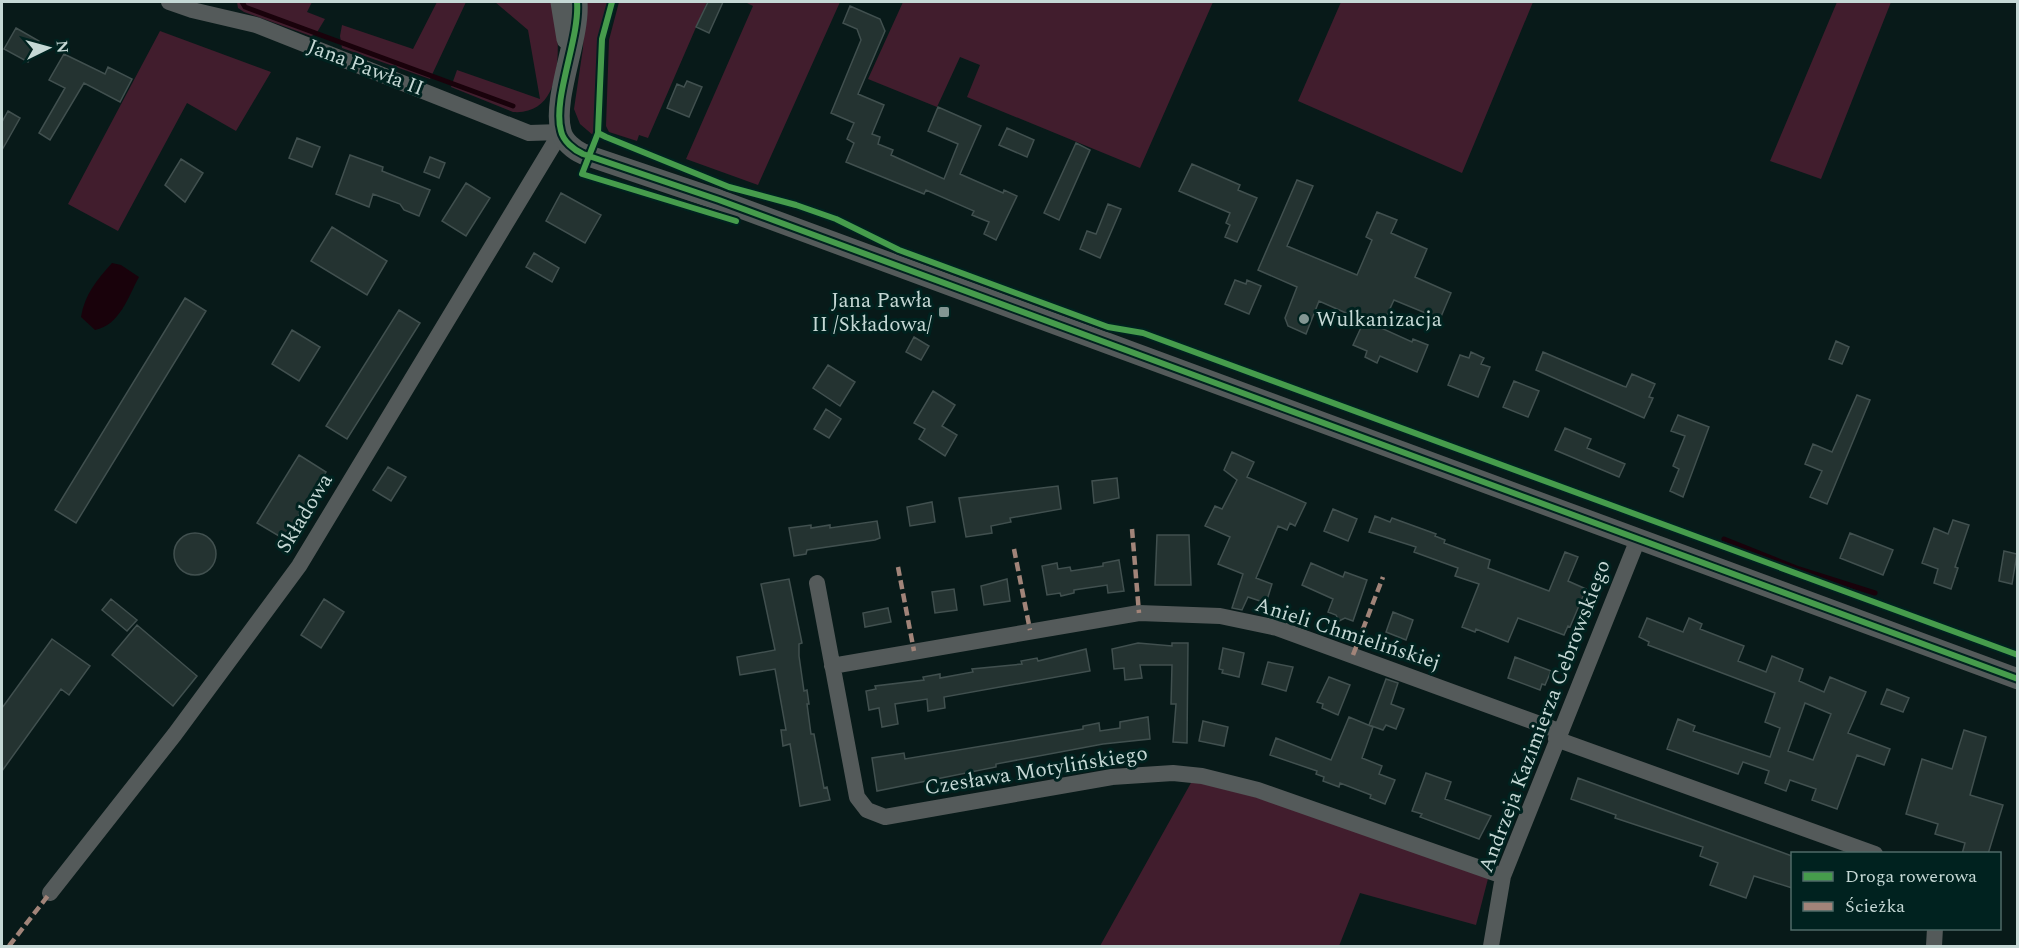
<svg xmlns="http://www.w3.org/2000/svg" width="2019" height="948" viewBox="0 0 2019 948" font-family="Spectral,serif">
<rect width="100%" height="100%" fill="#081a19"/>
<!-- green -->
<path fill="#411d2d" d="M237,2H312L307,12L325,19L316,34L311,36L244,12L238,8Z
M437,2H466L430,79L342,48L340,36L342,25L413,49Z
M495,2H554C559,38 568,116 513,112L451,87L457,70L540,99L528,30Z
M585,2H608L598,37L594,136L580,124L574,109L583,48Z
M619,2H707L648,138L639,135L637,141L609,132L606,126L609,40Z
M745,2H840L758,185L686,159L753,6Z
M903,2H1213L1140,168L967,97L980,65L960,57L937,107L868,79Z
M1341,2H1533L1462,173L1298,101Z
M1837,2H1891L1821,179L1770,161Z
M160,31L271,72L236,131L187,103L118,231L68,204Z
M1192,781L1252,796L1490,871L1476,925L1360,893L1339,946H1100Z"/>
<!-- water -->
<path fill="#19020b" d="M112,263L121,265L139,277C128,297 120,325 95,330L81,317C85,294 96,281 112,263Z"/>
<g fill="none" stroke-linecap="round" stroke-linejoin="round">
<!-- stream -->
<path stroke="#19020b" stroke-width="5" d="M242,2L245,7L513,106
M1724,539L1799,569L1875,593"/>
</g>
<!-- building -->
<path fill="#243331" stroke="#41504f" stroke-width="1.5" fill-rule="evenodd" d="M708,2H723L709,33L696,27Z
M850,6L880,19L885,31L858,94L884,105L872,134L880,137L878,144L893,150L891,155L944,179L958,144L928,131L938,107L981,126L960,174L1003,193L1004,190L1017,196L996,240L984,234L989,222L972,215L974,211L926,190L924,194L846,162L854,143L847,139L854,123L831,113L861,40L857,29L843,23Z
M16,28L39,41L28,62L4,49Z
M64,54L105,74L108,67L132,79L120,102L84,83L50,140L39,133L65,88L49,80Z
M687,81L702,87L689,117L667,108L677,84L684,87Z
M8,111L20,118L2,150V122Z
M1007,128L1034,140L1027,157L999,145Z
M297,138L320,147L312,167L289,158Z
M1076,143L1090,150L1059,220L1044,213Z
M350,155L383,167L382,171L430,190L419,216L404,210L400,204L373,194L369,207L336,194Z
M430,157L445,163L439,178L424,172Z
M181,159L203,173L185,202L165,185Z
M1192,164L1240,185L1238,190L1257,198L1237,242L1225,237L1230,225L1226,223L1230,213L1179,191Z
M1297,180L1313,186L1287,246L1357,275L1372,240L1366,237L1377,212L1397,220L1391,233L1427,249L1415,277L1451,293L1440,319L1394,300L1381,328L1412,342L1413,339L1428,345L1417,372L1380,356L1377,363L1365,357L1367,351L1353,345L1364,321L1319,301L1306,334L1288,326L1285,318L1297,287L1258,270Z
M466,183L490,198L466,236L442,221Z
M561,193L601,215L585,243L546,221Z
M1108,204L1121,209L1100,258L1080,249L1087,231L1096,234Z
M332,227L387,261L367,295L311,261Z
M534,253L559,268L552,282L526,267Z
M1235,280L1246,284L1247,280L1261,286L1249,314L1225,304Z
M185,298L206,311L76,523L55,510Z
M399,310L420,323L347,439L326,426Z
M292,330L320,347L299,381L272,364Z
M914,337L929,346L921,360L906,352Z
M1836,341L1849,347L1842,364L1829,359Z
M1471,352L1484,358L1481,364L1490,367L1478,397L1448,385L1460,355L1469,358Z
M1543,352L1623,386L1626,387L1632,374L1655,384L1649,397L1653,398L1644,418L1536,370Z
M828,365L855,382L840,406L813,388Z
M1514,381L1539,391L1528,417L1503,407Z
M933,391L955,405L942,426L957,435L945,456L919,439L925,429L914,423Z
M1857,395L1870,400L1827,504L1810,497L1822,471L1805,464L1813,444L1832,452Z
M826,409L841,419L829,438L814,429Z
M1678,415L1709,427L1683,497L1670,491L1679,469L1673,466L1685,436L1671,431Z
M1565,428L1591,439L1587,448L1625,464L1619,477L1555,450Z
M1232,452L1254,462L1247,477L1306,503L1295,526L1290,523L1287,530L1278,526L1256,578L1272,584L1266,603L1248,597L1242,610L1232,608L1243,574L1218,564L1230,537L1205,526L1215,506L1222,509L1237,480L1224,470Z
M299,455L326,472L284,539L257,523Z
M388,467L406,477L391,501L373,490Z
M1117,478L1119,498L1094,503L1092,481Z
M1058,486L1061,509L1010,518L1011,522L991,526L992,533L966,537L959,498Z
M932,502L935,522L910,526L907,507Z
M1333,509L1357,519L1348,541L1324,531Z
M1375,516L1390,522L1392,518L1436,534L1435,536L1445,540L1444,543L1490,560L1488,568L1549,591L1565,552L1578,557L1568,581L1586,589L1570,627L1568,626L1564,635L1518,618L1508,642L1476,629L1475,632L1462,627L1479,584L1455,576L1458,568L1414,552L1416,547L1369,532Z
M1953,520L1969,525L1955,567L1958,568L1951,589L1934,583L1938,569L1922,563L1934,528L1948,534Z
M877,521L880,538L875,540L807,550L806,554L794,556L789,528L811,525V528L830,525V528Z
M1850,533L1893,550L1883,575L1840,558Z
M174 554a21 21 0 1 1 42 0a21 21 0 1 1-42 0Z
M1157,535H1189L1191,585H1155Z
M2004,551L2017,554L2012,584L1999,581Z
M1119,560L1124,591L1108,593L1107,585L1074,590V593L1061,596L1060,593L1047,595L1042,566L1057,563L1058,569L1070,567L1071,571L1103,566V563Z
M1311,563L1343,577L1345,572L1367,580L1353,621L1345,618L1339,621L1336,615L1328,612L1333,599L1302,585Z
M789,579L802,643L799,644V656L804,691L807,690L809,704H807L811,734H814L824,788L827,787L830,800L800,806L790,744L783,746L781,730H786L775,669L740,675L737,657L775,650L761,584Z
M1007,579L1010,601L984,605L981,586Z
M954,589L957,610L935,613L932,592Z
M111,599L137,620L127,631L102,610Z
M324,599L344,612L321,648L301,635Z
M888,608L891,622L865,627L863,613Z
M1393,612L1413,620L1406,640L1386,632Z
M1647,618L1683,632L1689,618L1702,624L1700,629L1744,646L1738,661L1766,672L1772,656L1803,669L1799,681L1824,692L1830,677L1866,692L1848,733L1890,749L1884,765L1857,755L1837,809L1812,800L1816,789L1790,780L1786,791L1765,783L1769,771L1743,762L1738,774L1667,749L1678,719L1695,726L1693,731L1770,757L1780,728L1765,722L1775,693L1648,645L1649,642L1639,637ZM1805,703L1831,714L1813,760L1788,751Z
M137,625L197,676L173,706L112,655Z
M52,639L90,666L69,695L61,689L2,771V708Z
M1138,643L1172,646V643H1188L1187,743L1173,742L1176,704H1171L1172,665H1140L1142,678L1125,680L1124,668L1114,669L1112,649Z
M1223,648L1244,653L1239,677L1222,673L1223,670L1219,669Z
M1086,649L1090,671L944,697L945,708L928,711L927,699L895,704L898,724L882,727L879,708L869,710L866,691L876,689L875,686L924,680L923,677L940,674V678L973,672L972,669L1022,664L1021,661L1037,658L1038,661Z
M1515,657L1551,671L1545,685L1542,684L1540,690L1508,678Z
M1268,662L1293,667L1286,691L1262,684Z
M1329,677L1350,685L1338,715L1322,708L1323,704L1317,702Z
M1386,679L1398,683L1391,704L1404,709L1396,729L1386,725L1383,730L1369,725Z
M1887,689L1909,698L1903,712L1881,704Z
M1148,717L1150,739L1103,744L996,764V767L877,791L872,758L904,753L905,759L1083,729V726L1099,723L1100,731L1120,728V722Z
M1349,717L1373,727L1362,758L1382,766L1379,774L1395,780L1385,804L1370,798L1371,795L1340,783L1339,787L1323,781L1324,777L1316,774L1317,771L1270,755L1276,738L1331,760Z
M1203,721L1228,727L1224,746L1199,741Z
M1964,730L1986,737L1970,795L2003,805L1988,854H1962L1965,843L1935,834L1938,824L1906,814L1922,759L1952,769Z
M1426,773L1451,782L1445,799L1491,816L1479,839L1420,817L1422,814L1412,811Z
M1578,778L1792,856V888L1754,876L1746,898L1710,885L1718,863L1700,856L1703,847L1615,818L1616,815L1571,799Z"/>
<g fill="none" stroke-linecap="round" stroke-linejoin="round">
<!-- minor -->
<path stroke="#545a5a" stroke-width="16" d="M169,2L192,10L256,25L529,133L561,132
M817,583L857,797L867,810L885,817L1112,777L1173,773L1202,776L1258,790L1503,876
M832,666L1139,613L1220,616L1277,628L1559,731
M1556,739L1875,854
M50,893L175,734L299,566L561,132
M1491,946L1503,876L1638,539
M1934,946L1935,928"/>
<!-- tertiary -->
<path stroke="#545a5a" stroke-width="21" d="M561,2L567,39
M577,2C580,38 552,99 561,131C563,141 574,150 583,154L719,200L2018,679"/>
<!-- quiet -->
<path stroke="#a18479" stroke-width="4.5" stroke-dasharray="9 4.5" stroke-linecap="butt" d="M1132,529L1139,613
M1014,549L1030,630
M898,567L914,651
M1353,655L1383,577
M9,946L50,893"/>
<defs>
<path id="cycleway" d="M577,2C580,38 552,99 561,131C563,141 574,150 583,154L719,200L2018,679
M612,2L602,39L598,133L606,137L729,187L796,205L836,219L899,250L1108,327L1143,333L2018,655
M598,133L582,174L736,221"/>
</defs>
<!-- cycleway casing -->
<use href="#cycleway" stroke="#00221f" stroke-width="10"/>
<!-- cycleway -->
<use href="#cycleway" stroke="#469c4c" stroke-width="6"/>
</g>
<!-- markers -->
<g fill="#839693" stroke="#00221f" stroke-width="2">
<rect x="938" y="306" width="12" height="12" rx="3"/>
<circle cx="1304" cy="319" r="6"/>
</g>
<g text-anchor="middle" stroke-width="6" stroke-linejoin="round" paint-order="stroke">
<!-- street labels -->
<g font-size="21" fill="#c5d8d5" stroke="#00221f">
<text transform="translate(366 67) rotate(21)" y="7">Jana Pawła II</text>
<text transform="translate(304 513) rotate(-59)" y="7">Składowa</text>
<text transform="translate(1348 633) rotate(18)" y="7">Anieli Chmielińskiej</text>
<text transform="translate(1544 716) rotate(-69)" y="7">Andrzeja Kazimierza Cebrowskiego</text>
<text transform="translate(1036 770) rotate(-9)" y="7">Czesława Motylińskiego</text>
</g>
<!-- poi labels -->
<g font-size="21" fill="#c5d8d5" stroke="#00221f" text-anchor="end">
<text x="932" y="307">Jana Pawła<tspan x="932" dy="24">II /Składowa/</tspan></text>
<text x="1316" y="326" text-anchor="start">Wulkanizacja</text>
</g>
</g>
<!-- border -->
<rect width="2019" height="948" fill="none" stroke="#c5d8d5" stroke-width="6"/>
<!-- legend -->
<rect x="1791" y="852" width="210" height="78" fill="#00221f" stroke="#4f6b68" stroke-width="1.5"/>
<rect x="1803" y="872" width="30" height="9" fill="#469c4c" stroke="#4f6b68" stroke-width="1.5"/>
<text x="1845" y="882" font-size="18" fill="#c5d8d5">Droga rowerowa</text>
<rect x="1803" y="902" width="30" height="9" fill="#a18479" stroke="#4f6b68" stroke-width="1.5"/>
<text x="1845" y="912" font-size="18" fill="#c5d8d5">Ścieżka</text>
<!-- north arrow -->
<g transform="translate(48 48) rotate(85)" stroke="#00221f" stroke-width="4.5" paint-order="stroke">
<path d="M0-4.5L10 22L0 15L-10 22Z" fill="#c5d8d5"/>
<text y="-9" font-size="16" font-weight="bold" text-anchor="middle" fill="#c5d8d5">N</text>
</g>
</svg>
